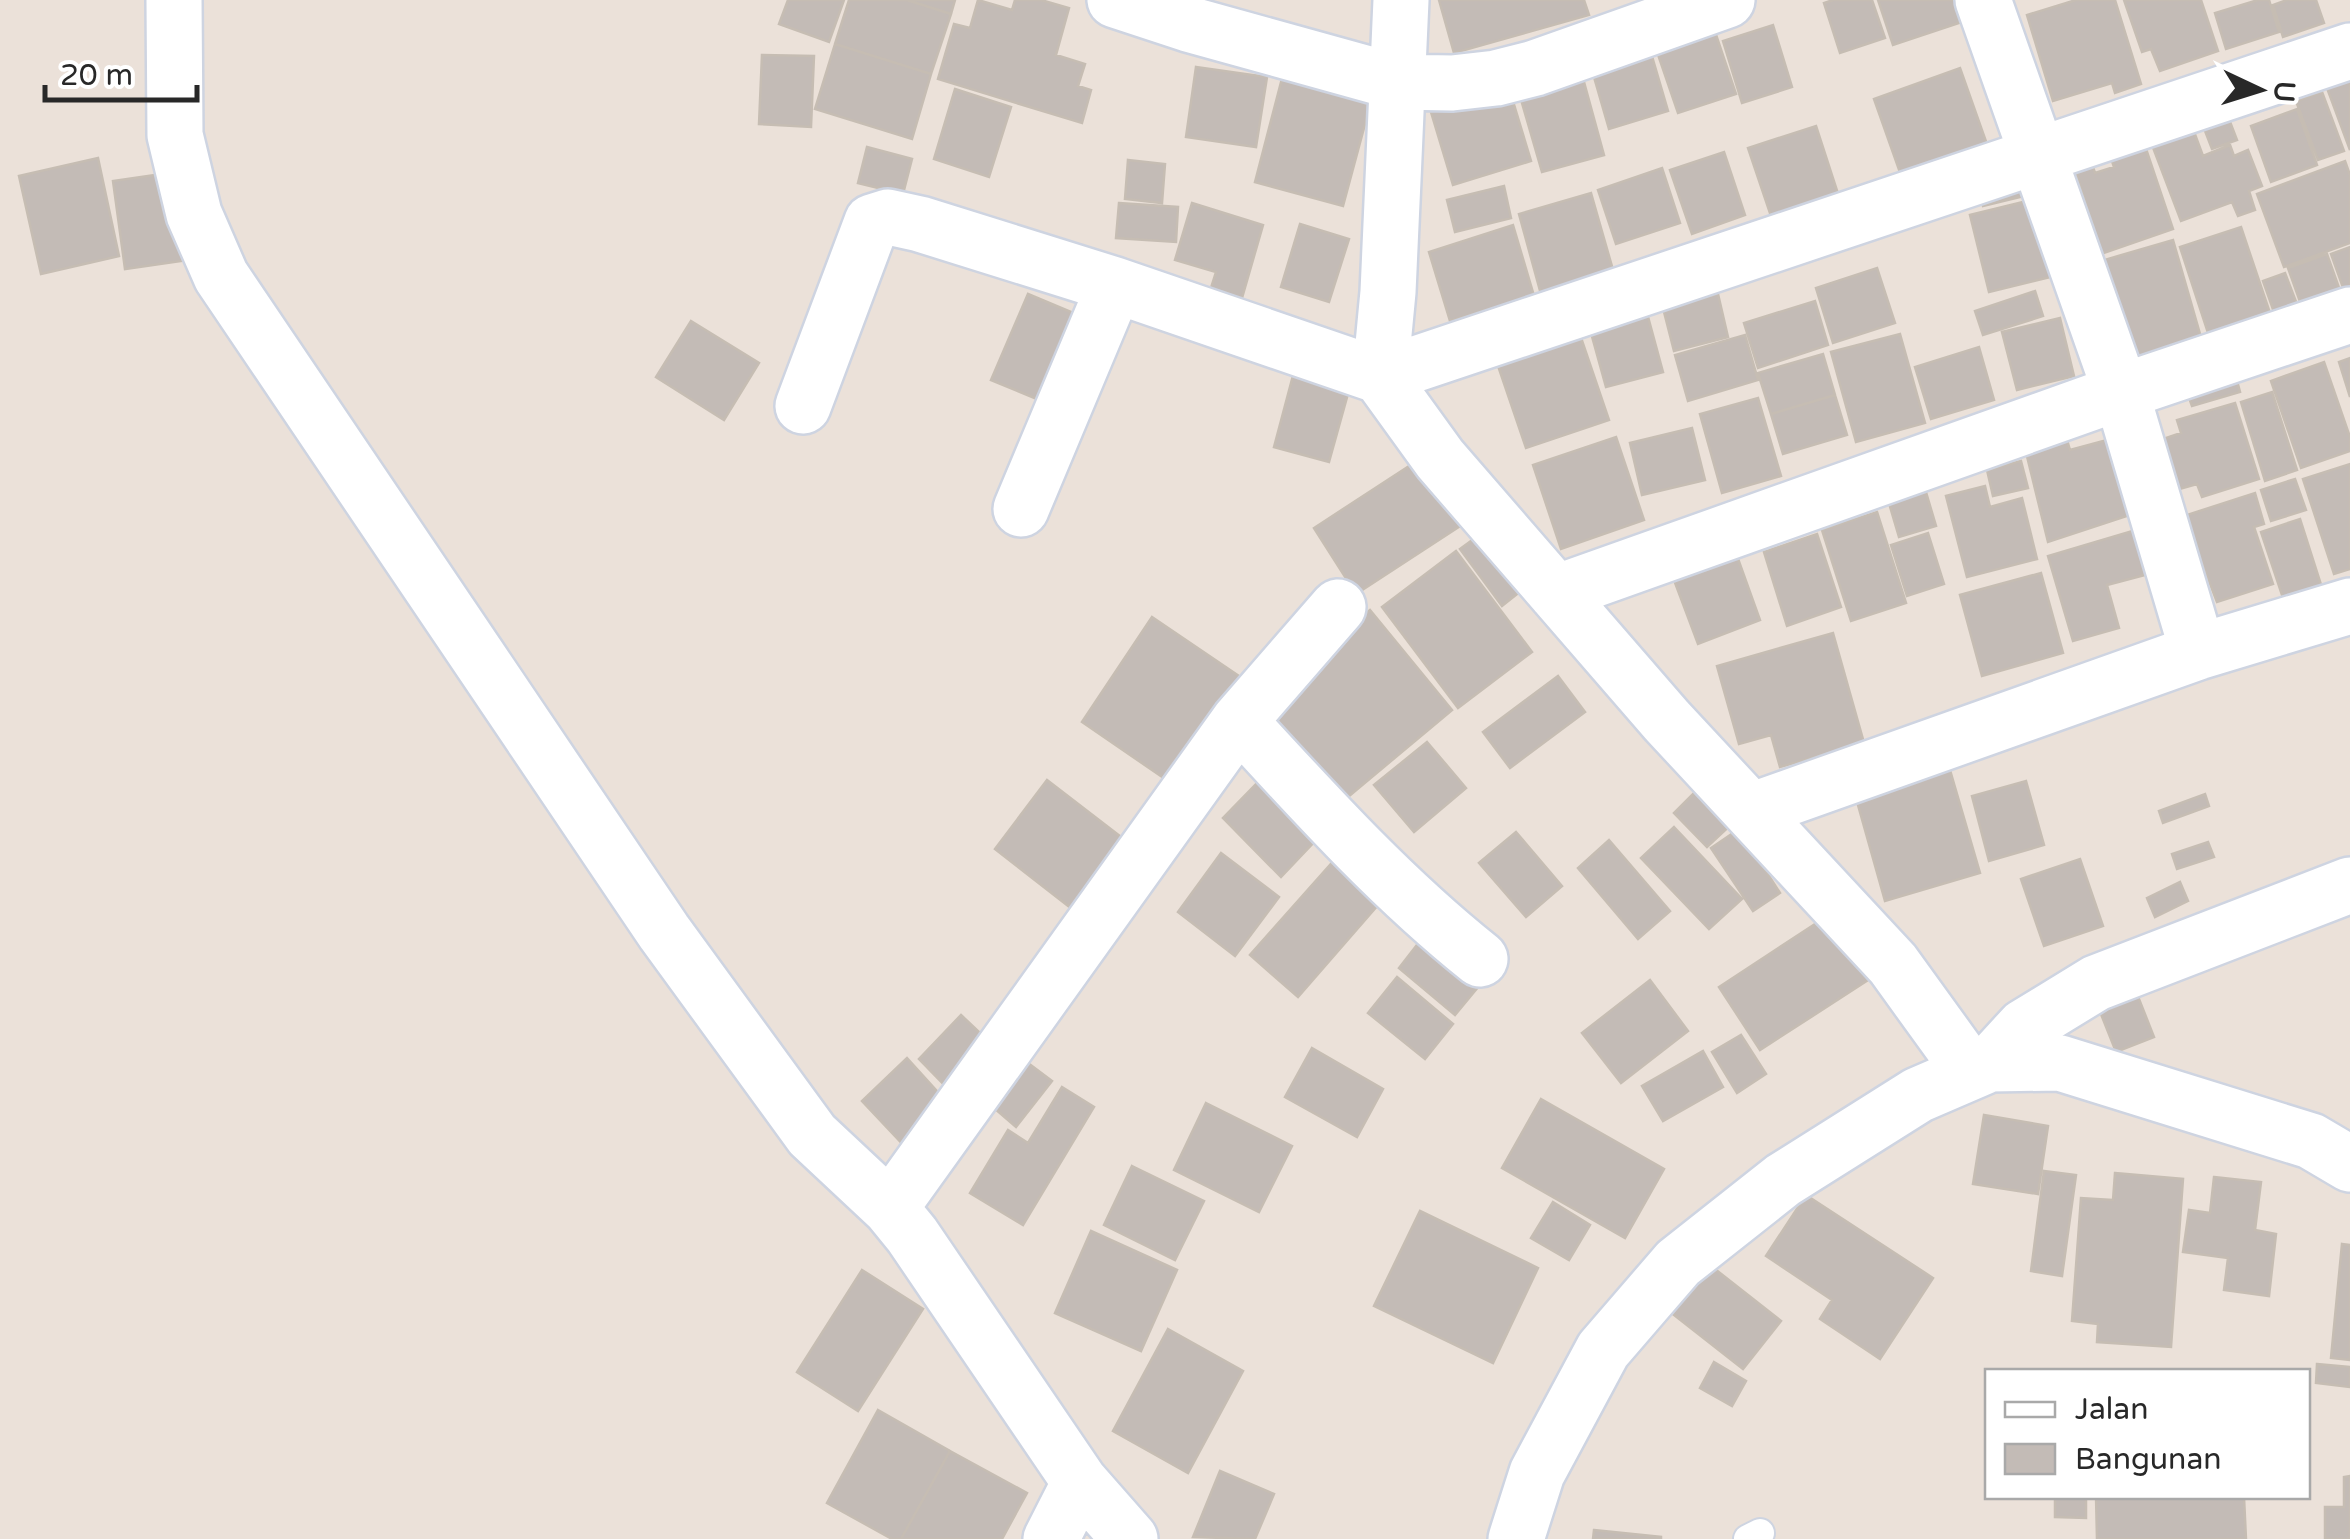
<svg xmlns="http://www.w3.org/2000/svg" width="2350" height="1539" viewBox="0 0 2350 1539" font-family="'Varela Round',sans-serif">
<rect width="100%" height="100%" fill="#ebe1d9"/>
<!-- building -->
<path fill="#c3bbb6" stroke="#c6bdb3" stroke-width="2.5" d="M788,0H844L829,42L779,24Z
M849,0H907L951,14L931,74L835,44Z
M907,0H955L951,14Z
M978,0L1012,10L1015,0H1041L1069,8L1056,55L1085,64L1078,86L1091,90L1082,123L938,79L954,24L970,28Z
M1439,0H1584L1589,15L1454,53Z
M1833,0H1872L1885,38L1840,53L1824,3Z
M1878,0H1978L1983,15L1893,45Z
M2076,0H2115L2141,84L2115,93L2112,83L2053,101L2027,15Z
M2124,0H2201L2218,51L2160,71L2151,49L2142,52Z
M2258,0H2269L2279,32L2226,49L2215,13Z
M2287,0H2316L2324,23L2283,37L2273,5Z
M1710,17L1736,94L1678,113L1652,37Z
M1773,25L1792,87L1742,103L1723,41Z
M835,44L931,74L912,139L815,109Z
M1649,46L1668,111L1609,129L1590,63Z
M762,55L814,56L811,127L759,124Z
M1286,63L1375,87L1343,206L1255,182Z
M1196,67L1267,77L1256,147L1186,137Z
M1960,68L1989,150L1903,181L1874,99Z
M1581,71L1604,155L1542,172L1518,89Z
M1506,78L1531,161L1453,185L1428,102Z
M2350,79V150L2327,88Z
M955,89L1011,107L989,177L934,159Z
M2322,92L2344,151L2318,160L2296,101Z
M2297,109L2317,165L2271,182L2251,126Z
M2227,114L2237,140L2212,149L2202,123Z
M2190,121L2203,156L2230,145L2234,156L2248,150L2262,186L2249,191L2255,210L2238,216L2232,202L2181,221L2149,137Z
M1816,126L1841,203L1774,225L1748,148Z
M2145,146L2173,229L2095,256L2087,231L2094,228L2071,158L2088,152L2095,173L2114,167L2111,158Z
M867,147L912,159L903,194L858,183Z
M1724,152L1745,215L1692,234L1670,170Z
M98,158L119,256L41,274L19,176Z
M1128,160L1165,164L1162,203L1125,199Z
M2345,161L2350,175V243L2284,267L2257,194Z
M1662,168L1680,223L1616,244L1598,190Z
M183,171L195,259L125,269L113,181Z
M2023,175L2028,195L1983,206L1979,186Z
M1504,186L1511,218L1455,232L1447,200Z
M1591,193L1615,277L1542,298L1519,214Z
M2031,200L2050,277L1989,292L1970,215Z
M1119,203L1178,207L1176,242L1116,238Z
M1192,203L1263,225L1242,298L1211,288L1216,272L1175,260Z
M1300,224L1349,239L1329,302L1281,287Z
M1513,225L1534,296L1450,321L1429,252Z
M2241,227L2272,319L2210,339L2180,247Z
M2173,240L2202,341L2131,362L2101,261Z
M2350,247V307L2331,254Z
M2327,254L2343,299L2304,313L2288,268Z
M1877,268L1895,323L1833,343L1816,288Z
M2285,273L2303,320L2280,329L2263,281Z
M2035,291L2043,316L1983,335L1975,311Z
M1028,294L1090,320L1054,406L991,380Z
M1718,294L1728,337L1674,351L1663,308Z
M1815,301L1828,345L1758,368L1744,323Z
M1647,313L1663,372L1606,387L1590,329Z
M2060,318L2074,376L2017,390L2002,332Z
M691,321L759,363L724,420L656,377Z
M1577,326L1609,420L1526,448L1494,354Z
M1900,334L1925,423L1856,442L1831,352Z
M1745,335L1758,380L1688,401L1675,355Z
M1979,347L1994,400L1931,419L1915,367Z
M1823,354L1835,395L1771,414L1758,373Z
M2350,358V397L2339,362Z
M2324,362L2350,437V451L2301,468L2271,381Z
M1295,368L1351,383L1329,462L1274,447Z
M2236,377L2240,392L2192,406L2187,392Z
M2272,392L2297,470L2265,481L2241,402Z
M1835,395L1847,435L1783,454L1771,414Z
M1758,398L1781,476L1722,493L1700,414Z
M2235,403L2259,479L2202,497L2197,484L2176,490L2160,440L2181,433L2177,420Z
M1692,428L1705,480L1642,495L1630,443Z
M2064,430L2070,450L2118,437L2139,512L2048,542L2024,444Z
M1616,437L1644,520L1561,549L1533,465Z
M1423,457L1465,523L1356,594L1314,528Z
M2021,461L2028,488L1993,496L1987,470Z
M2350,464V569L2334,574L2303,479Z
M2295,479L2306,510L2271,521L2261,490Z
M1923,482L1936,526L1899,537L1886,493Z
M1985,486L1990,507L2022,498L2037,559L1967,577L1946,496Z
M2255,493L2264,524L2254,527L2273,584L2217,602L2184,516Z
M1877,512L1906,603L1851,621L1822,530Z
M2300,519L2323,591L2285,604L2261,532Z
M1490,527L1531,583L1502,606L1460,549Z
M2139,529L2152,573L2107,585L2119,628L2073,641L2048,556Z
M1928,533L1944,584L1907,596L1891,545Z
M1817,534L1841,607L1787,626L1764,552Z
M1456,551L1532,652L1458,708L1382,607Z
M1737,556L1760,620L1698,644L1674,580Z
M2041,573L2063,653L1982,676L1960,595Z
M1370,610L1452,710L1342,802L1260,701Z
M1152,617L1242,678L1171,783L1082,722Z
M1833,633L1864,743L1780,767L1771,735L1739,744L1717,666Z
M1558,676L1585,712L1510,768L1483,732Z
M1427,742L1466,788L1414,832L1374,785Z
M1945,753L1980,873L1885,901L1851,780Z
M1047,780L1125,840L1072,909L995,849Z
M1259,781L1317,839L1281,877L1223,818Z
M2026,781L2044,845L1989,861L1972,796Z
M1702,785L1736,820L1707,847L1674,813Z
M2205,794L2209,806L2163,823L2159,811Z
M1674,827L1742,899L1709,929L1641,858Z
M1739,829L1780,893L1753,911L1711,848Z
M1516,832L1562,886L1526,917L1479,863Z
M1609,840L1670,911L1638,939L1578,868Z
M2208,842L2214,857L2177,869L2172,854Z
M1345,848L1391,890L1298,997L1250,955Z
M1221,853L1279,897L1235,956L1178,912Z
M2080,859L2103,926L2044,946L2021,879Z
M2180,882L2188,901L2155,917L2147,898Z
M1835,911L1876,975L1760,1050L1719,987Z
M1427,932L1484,980L1455,1015L1399,968Z
M1397,977L1453,1024L1425,1059L1368,1013Z
M1650,980L1688,1031L1621,1083L1582,1033Z
M2137,994L2154,1037L2116,1052L2099,1009Z
M961,1015L997,1049L953,1094L919,1059Z
M1741,1035L1766,1074L1737,1093L1712,1052Z
M1312,1048L1383,1089L1357,1137L1285,1097Z
M1703,1051L1723,1087L1663,1121L1642,1086Z
M907,1058L954,1110L910,1152L862,1101Z
M1028,1063L1052,1081L1016,1127L993,1107Z
M1062,1087L1094,1107L1023,1225L970,1193L1008,1130L1028,1143Z
M1541,1099L1664,1169L1625,1238L1502,1168Z
M1206,1103L1292,1146L1259,1212L1174,1170Z
M1984,1115L2048,1126L2038,1194L1973,1184Z
M1132,1166L1204,1201L1175,1260L1104,1225Z
M2044,1171L2076,1175L2062,1276L2031,1271Z
M2115,1173L2183,1179L2171,1347L2097,1342L2098,1324L2072,1321L2081,1198L2113,1200Z
M2214,1177L2261,1182L2255,1230L2276,1234L2269,1296L2224,1290L2228,1258L2183,1252L2189,1210L2210,1213Z
M1806,1195L1933,1278L1880,1359L1820,1319L1832,1300L1766,1256Z
M1553,1202L1590,1225L1569,1260L1531,1238Z
M1420,1211L1538,1268L1493,1363L1374,1306Z
M1091,1231L1177,1270L1141,1351L1055,1313Z
M2342,1244L2350,1245V1360L2331,1358Z
M1706,1262L1781,1321L1743,1369L1669,1311Z
M862,1270L923,1309L858,1411L797,1372Z
M1168,1329L1243,1371L1188,1473L1113,1431Z
M1714,1362L1746,1381L1732,1406L1700,1388Z
M2317,1364L2350,1367V1387L2316,1383Z
M878,1410L950,1451L901,1539H892L827,1503Z
M950,1451L1027,1493L1002,1539H901Z
M1220,1471L1274,1494L1255,1539L1193,1537Z
M2350,1476V1539H2325V1507H2344V1477Z
M2055,1496H2086V1518L2055,1517Z
M2096,1496H2263V1497H2244L2246,1539H2097Z
M1594,1530L1661,1537V1539H1593Z"/>
<g fill="none" stroke-linecap="round" stroke-linejoin="round">
<defs>
<path id="lane" d="M1748,1539L1760,1533"/>
<path id="street" d="M174,0L175,135L194,214L221,276L664,932L812,1135L890,1208
M1115,0L1188,24L1397,82L1452,83L1496,78L1535,68L1727,0
M1401,0L1388,292L1380,376L1440,459L1667,721L1893,964L1971,1072
M1983,0L2121,392L2198,652
M803,406L872,222L888,217L920,224L1115,285L1380,376L2350,51
M1021,509L1115,285
M1556,593L2121,392L2350,315
M1239,721C1316,805 1391,888 1480,959
M1751,811L2198,652L2350,606
M1990,1064L2024,1027L2096,983L2350,885
M1051,1539L1080,1482
M1130,1539L1080,1482L912,1235L890,1208L1239,721L1338,607
M1516,1539L1537,1473L1603,1350L1678,1263L1783,1180L1918,1095L1990,1064L2060,1063L2311,1141L2350,1164"/>
</defs>
<!-- lane casing -->
<use href="#lane" stroke="#ced4e1" stroke-width="32"/>
<!-- street casing -->
<use href="#street" stroke="#ced4e1" stroke-width="60"/>
<!-- lane -->
<use href="#lane" stroke="#fff" stroke-width="28"/>
<!-- street -->
<use href="#street" stroke="#fff" stroke-width="55"/>
</g>
<!-- legend -->
<rect x="1985" y="1369" width="325" height="130" fill="#ffffff" stroke="#a9a9a9" stroke-width="2.5"/>
<rect x="2005" y="1402" width="50" height="15" fill="#ffffff" stroke="#a9a9a9" stroke-width="2.5"/>
<text x="2075" y="1419" font-size="30" fill="#282828">Jalan</text>
<rect x="2005" y="1444" width="50" height="30" fill="#c3bbb6" stroke="#a9a9a9" stroke-width="2.5"/>
<text x="2075" y="1469" font-size="30" fill="#282828">Bangunan</text>
<!-- north arrow -->
<g transform="translate(2260 90) rotate(94)" stroke="#ffffff" stroke-width="8" paint-order="stroke">
<path d="M0-8L18 38L0 25L-18 38Z" fill="#282828"/>
<text y="-15" font-size="28" font-weight="bold" text-anchor="middle" fill="#282828">U</text>
</g>
<!-- scale -->
<path d="M45 85v15h152v-15" fill="none" stroke="#282828" stroke-width="5"/>
<text x="60" y="85" font-size="30" fill="#282828" stroke="#ffffff" stroke-width="8" paint-order="stroke">20 m</text>
</svg>
